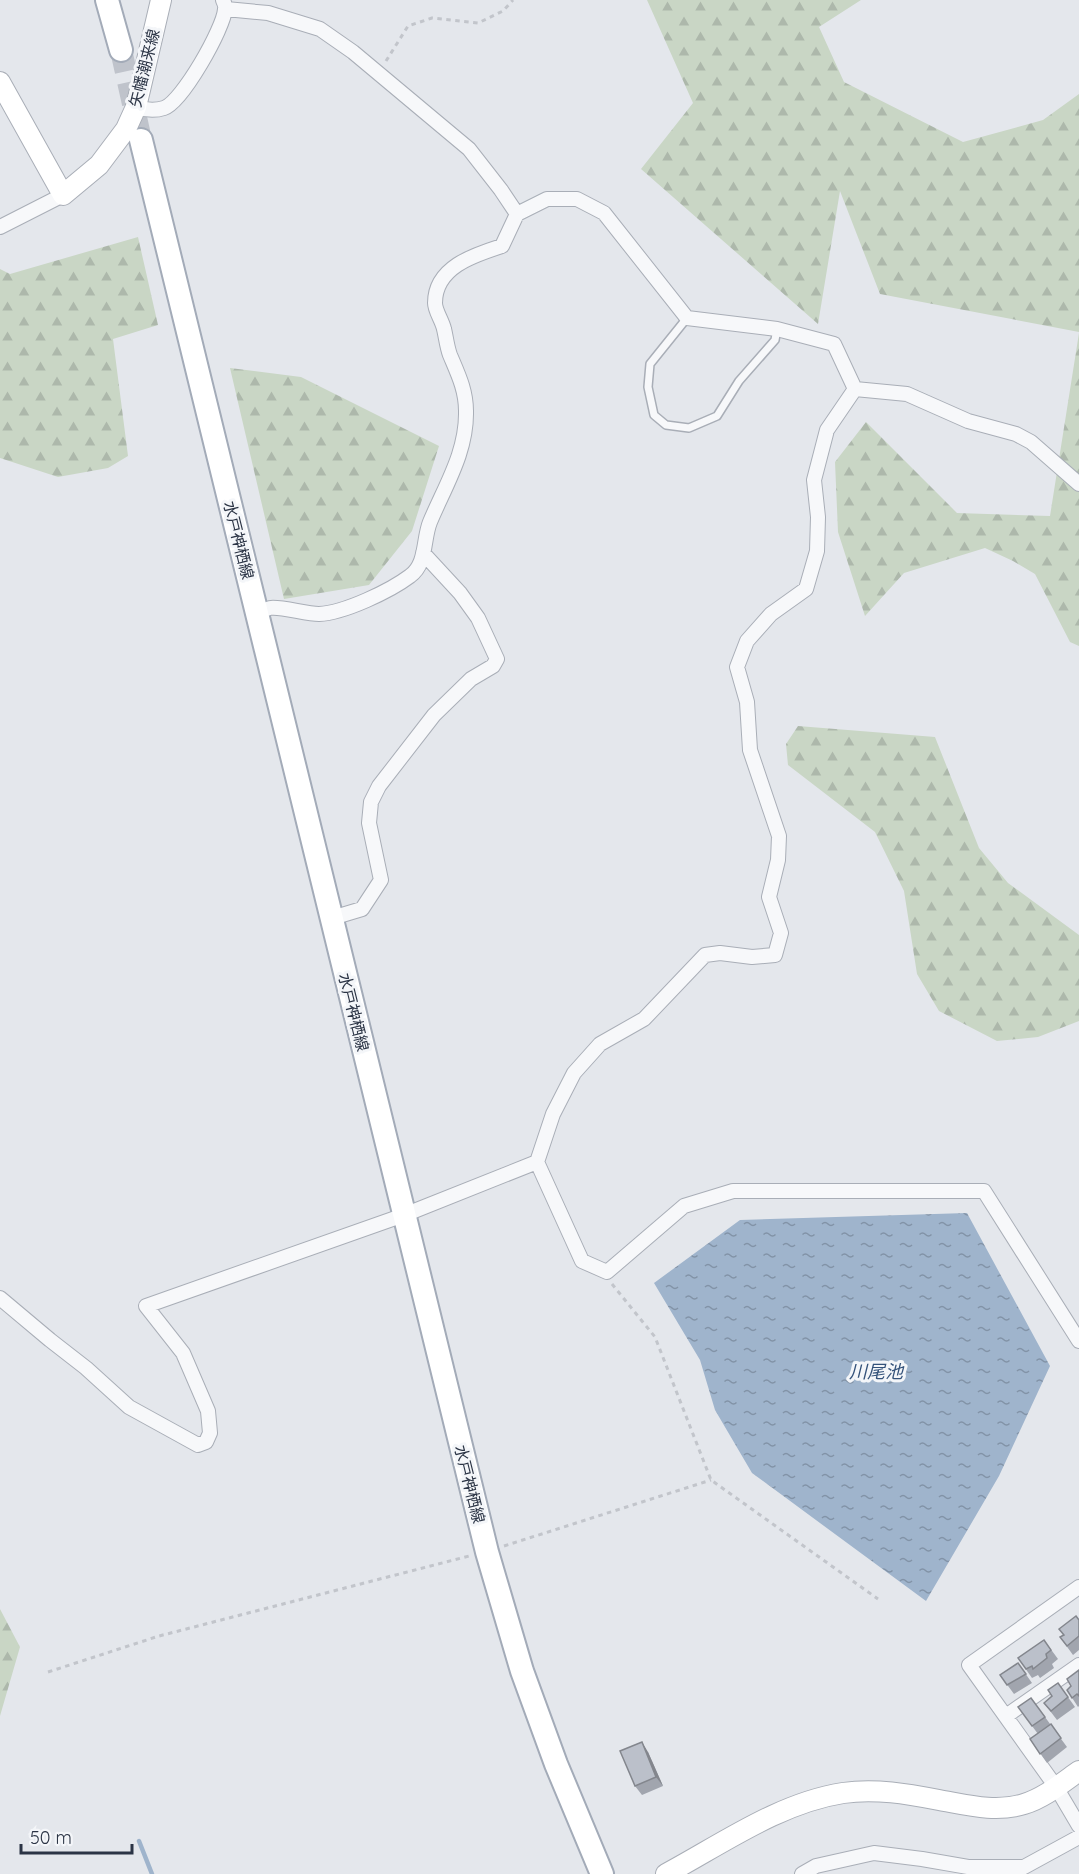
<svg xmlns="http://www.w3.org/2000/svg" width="1079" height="1874" viewBox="0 0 1079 1874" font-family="Quicksand,'Noto Sans JP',sans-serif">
<defs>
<pattern id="forest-firs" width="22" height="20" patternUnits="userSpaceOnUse" patternTransform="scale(1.5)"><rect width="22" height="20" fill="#c9d6c5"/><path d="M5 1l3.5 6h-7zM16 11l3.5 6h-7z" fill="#adb8ab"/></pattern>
<pattern id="water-ripples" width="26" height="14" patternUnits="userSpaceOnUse" patternTransform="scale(1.5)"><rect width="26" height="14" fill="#9fb4cc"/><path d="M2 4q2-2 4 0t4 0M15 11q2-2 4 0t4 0" fill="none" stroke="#8293a7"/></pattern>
</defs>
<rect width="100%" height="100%" fill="#e4e7ec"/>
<!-- forest -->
<path fill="url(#forest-firs)" d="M647,0H861L819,27L844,82L963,142L1043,120L1079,94V332L880,294L840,191L818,324L641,169L693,103Z
M138,237L158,325L113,339L128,456L108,468L58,477L0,458V269L10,274Z
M1079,333V646L1070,642L1035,574L1013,561L985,548L904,573L865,616L838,532L835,462L866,422L957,513L1050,516Z
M230,368L301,377L439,446L412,531L369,585L284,599Z
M798,726L935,737L979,848L1008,883L1079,935V1021L1038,1037L997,1041L939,1011L917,974L904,891L875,832L788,765L786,744Z
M0,1609L20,1647L0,1716Z"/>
<!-- water -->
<path fill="url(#water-ripples)" d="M967,1213L1050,1366L999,1476L926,1601L752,1473L715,1410L700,1360L654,1283L740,1220Z"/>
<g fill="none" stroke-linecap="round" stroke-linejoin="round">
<!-- stream -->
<path stroke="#9fb4cc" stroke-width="4.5" d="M139,1841L152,1874"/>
<!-- primary-tunnel -->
<path stroke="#bfc3cb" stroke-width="22" stroke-dasharray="22 11" stroke-linecap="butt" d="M121,50L141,140"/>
<defs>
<path id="lane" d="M687,318L650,364L648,387L654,415L666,425L689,428L717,416L739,381L775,340L777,329"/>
<path id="street" d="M226,9L268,13L320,29L353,52L469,149L501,190L517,214L547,199H577L604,213L687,318L777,329L834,344L855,389L907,394L968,421L1016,434L1031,442L1079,484
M136,107C145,110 155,111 164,108C182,102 224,28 225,9C226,6 224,3 223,0
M0,227L63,195
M855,389L827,430L814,480L818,517L817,551L806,589L771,614L747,641L737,667L747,702L750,750L779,836L778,860L769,897L781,933L775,955L752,957L720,953L705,955L644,1019L600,1044L574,1073L553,1114L537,1162L582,1261L607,1272L684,1206L733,1191H984L1079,1341
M257,614C261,612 265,609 270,608C280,606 306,614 319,614C344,613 390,591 410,576C427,564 423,539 430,522C445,486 467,452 466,411C466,390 458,374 450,355C447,347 446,337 444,329C442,320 435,311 435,303C435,267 474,255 502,246L517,214
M332,918L362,909L381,880L369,823L371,802L379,786L434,715L471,679L493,666L497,659L478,618L460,593L423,553
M0,1298L50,1340L86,1368L129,1407L198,1445L206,1442L210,1433L208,1411L183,1353L146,1306L404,1215L537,1162
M1079,1587L969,1665L1056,1787L1079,1826
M1006,1716L1079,1665
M802,1874L816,1866L874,1853L922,1859L968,1867H1024L1079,1837"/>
<path id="secondary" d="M0,82L63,195L99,165L126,129L136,107L161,0
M666,1874C722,1844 779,1803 843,1793C875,1788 908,1794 939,1800C967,1805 996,1813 1024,1804C1044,1798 1062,1783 1079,1771"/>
<path id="primary" d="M107,0L121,50
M141,140L487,1552L522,1671L556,1764L602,1874"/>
</defs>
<!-- lane casing -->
<use href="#lane" stroke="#a9aeb7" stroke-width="10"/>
<!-- street casing -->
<use href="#street" stroke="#a9aeb7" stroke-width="16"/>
<!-- secondary casing -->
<use href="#secondary" stroke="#a9aeb7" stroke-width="22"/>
<!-- primary casing -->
<use href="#primary" stroke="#a3abb8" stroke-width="26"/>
<!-- path -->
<path stroke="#c2c5cb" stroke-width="3" stroke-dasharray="4.5 4.5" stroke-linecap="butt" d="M386,61L408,26L432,18L478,23L503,11L513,0
M612,1284L655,1337L711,1480L878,1599
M504,1546L711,1480
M48,1672L159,1636L469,1556"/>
<!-- lane -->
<use href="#lane" stroke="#f7f8fa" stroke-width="7"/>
<!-- street -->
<use href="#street" stroke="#f7f8fa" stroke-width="14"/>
<!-- secondary -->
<use href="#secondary" stroke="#fff" stroke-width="20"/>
<!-- primary -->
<use href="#primary" stroke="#fff" stroke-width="22"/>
</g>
<!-- wall -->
<path fill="#a1a5ae" d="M1079,1620V1650L1073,1655L1060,1637Z
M1044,1640L1058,1659L1052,1664L1054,1668L1040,1678L1038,1675L1032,1678L1018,1658Z
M1018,1663L1032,1683L1014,1694L1000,1675Z
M1079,1670V1706L1078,1707L1067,1690L1071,1686Z
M1058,1683L1075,1707L1057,1720L1044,1703L1052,1696Z
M1031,1698L1067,1747L1047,1763L1030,1739L1038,1734L1018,1707Z
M648,1752L663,1786L642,1795L635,1786Z"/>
<!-- shaded-wall -->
<path fill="#83868d" d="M642,1742L648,1752L663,1786L656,1777Z"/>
<!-- building -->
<path fill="#bbc0ca" stroke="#83868d" stroke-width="1.5" d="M1076,1616L1079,1620V1636L1067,1646L1060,1637L1064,1635L1059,1629Z
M1044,1640L1051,1650L1046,1654L1047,1658L1033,1669L1032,1666L1026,1669L1018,1658Z
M1018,1663L1026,1674L1007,1685L1000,1675Z
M1079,1670V1696L1077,1694L1072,1698L1067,1690L1071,1686L1067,1679Z
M1058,1683L1068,1697L1051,1711L1044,1703L1052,1696L1048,1690Z
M1031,1698L1045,1717L1032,1726L1018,1707Z
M1051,1724L1061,1738L1040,1754L1030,1739Z
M642,1742L656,1777L635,1786L620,1751Z"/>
<g text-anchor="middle" stroke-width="6" stroke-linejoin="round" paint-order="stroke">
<!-- street labels -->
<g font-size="16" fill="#2b3445" stroke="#f4f6f9">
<text transform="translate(144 68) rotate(-76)" y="6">矢幡潮来線</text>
<text transform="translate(239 540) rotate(76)" y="6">水戸神栖線</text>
<text transform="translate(354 1012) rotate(76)" y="6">水戸神栖線</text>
<text transform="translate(470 1484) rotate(76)" y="6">水戸神栖線</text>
</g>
<!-- water labels -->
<g font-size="18" font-style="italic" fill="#34527a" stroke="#f4f6f9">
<text x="876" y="1378">川尾池</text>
</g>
</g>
<!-- scale -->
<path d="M21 1844v9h111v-9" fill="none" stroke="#2b3445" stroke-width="3"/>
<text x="30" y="1844" font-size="18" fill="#2b3445" stroke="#f4f6f9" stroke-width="4.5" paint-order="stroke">50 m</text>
</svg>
